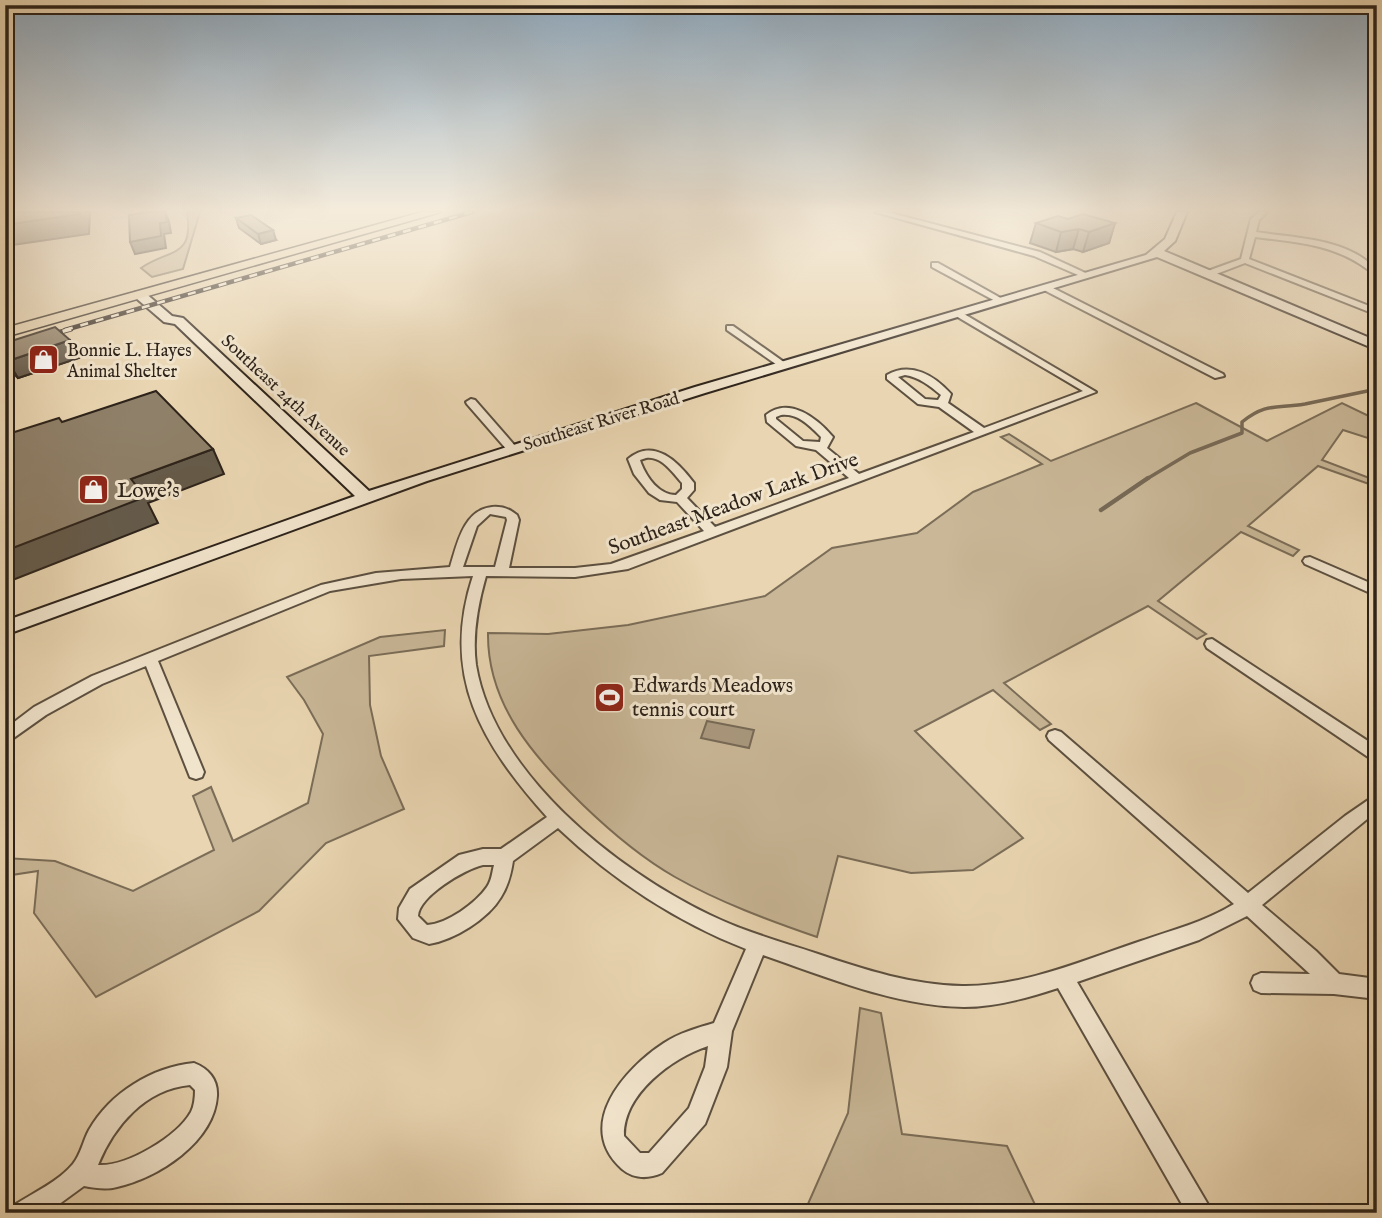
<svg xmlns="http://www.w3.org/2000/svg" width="1382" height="1218" viewBox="0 0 1382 1218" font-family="'IM FELL English',serif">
<rect width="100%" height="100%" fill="#e9d5b1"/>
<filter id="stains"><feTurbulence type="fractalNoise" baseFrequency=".00286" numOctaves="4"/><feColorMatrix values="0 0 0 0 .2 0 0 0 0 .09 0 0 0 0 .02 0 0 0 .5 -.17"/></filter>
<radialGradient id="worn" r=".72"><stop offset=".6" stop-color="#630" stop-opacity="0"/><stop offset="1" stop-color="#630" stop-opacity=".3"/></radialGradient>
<!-- green -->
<path fill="#c9b797" stroke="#7b6d58" stroke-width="2" d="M187,212H200L183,269L152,277L141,268C170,248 194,259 187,212Z
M1196,403L1267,441L1342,403L1377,420V441L1343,430L1322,460L1372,479L1369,484L1318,466L1248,526L1299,550L1293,556L1241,532L1158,601L1206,634L1197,639L1148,606L1004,683L1051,724L1040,730L993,690L915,731L1023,838L973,870L911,873L838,856L817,937C768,920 719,902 675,877C640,857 611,832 583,805C535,758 487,705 488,633L548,634L628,625L765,596L832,548L917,533L973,492L1042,464L1001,437L1009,434L1051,461Z
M445,630L444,646L369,656L370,705L381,756L404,809L326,843L259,911L96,997L34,913L38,871L5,876V858L55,861L133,891L214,850L193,796L211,787L233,841L308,803L323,734L304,700L287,677L380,637Z
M860,1008L881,1013L902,1134L1007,1146L1039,1213H804L848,1113Z"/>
<!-- water -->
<path fill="#a9987e" stroke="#776956" stroke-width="2" d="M707,721L754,730L749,748L701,738Z"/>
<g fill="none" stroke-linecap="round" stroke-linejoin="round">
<!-- stream-far1 -->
<path stroke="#776956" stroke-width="3.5" d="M1145,480L1190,453L1242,433V422C1267,402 1277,409 1305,404C1329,399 1353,394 1377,389"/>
<!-- stream -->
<path stroke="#776956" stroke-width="4.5" d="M1101,510L1148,478"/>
<defs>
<path id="street" d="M875,212H887L1040,252L1092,276L1085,278L1034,256Z
M1259,212H1267L1259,220L1256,232C1295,238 1344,238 1374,267L1367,269C1334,244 1294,242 1255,237L1249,259L1377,309V315L1245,263L1211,276H1205V272L1241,259L1251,219Z
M932,263H938L1006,301L999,303L932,267Z
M1047,285L1223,374L1224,376L1215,378L1044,290L1043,288Z
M959,311L1096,392L628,569L575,577L486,576C478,604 472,635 476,665C494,773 616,870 710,915C745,932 782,942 818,954C865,970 913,985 962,986C1023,987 1084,960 1141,941C1172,930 1205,922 1234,904L1049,740L1047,736L1049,732L1055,730L1061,732L1248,893L1345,816L1377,794V811L1262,905L1316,951L1339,974L1377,979V999L1334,994L1261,993L1254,990L1251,983L1254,976L1261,973L1310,974L1247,916L1199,940L1077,982L1213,1213H1187L1058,988C1028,998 996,1007 964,1007C895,1006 827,977 763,955L732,1031L727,1067L705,1124L662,1173C648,1179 634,1179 622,1169C574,1126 624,1069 664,1043C679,1033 697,1028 714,1023L746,949C675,921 613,880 558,828L513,861C511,874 508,886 501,897C488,919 454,940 429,944L413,938L398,919L399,908L410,889L459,855L483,849H501L547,817C482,744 440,676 473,576L401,579L330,591L158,661L204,772L202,777L196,779L190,777L146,666L102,684L46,715L5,744V729L34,707L92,676L321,585L376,573L450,567C457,545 463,510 492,507C501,506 510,509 517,515L519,520L509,568H575L611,564L704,531L677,502L660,500L649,493L634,474L628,459C654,437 678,462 694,483V490L687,498L715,527L849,478L816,450L796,446L767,422L766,415C789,396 817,418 833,437L827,448L859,474L974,432L939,407L918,404L887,379V375C911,361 935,376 951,394L948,403L984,428L1083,391L956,316V312ZM905,375C919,377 930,386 941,395L938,400L925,399L898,377ZM781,415C798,413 810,426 821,437L820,442L803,441L776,419V417ZM646,458C662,456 672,472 682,483V489L676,495C659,495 647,478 641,463L640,460ZM490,514L506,517L507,520L495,567H463L477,526ZM483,865H494C492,872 492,880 487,887C476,903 447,924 427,925L418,916C419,896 465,869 483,865ZM708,1046L705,1067L689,1108L649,1153H640L624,1136C623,1094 672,1058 708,1046Z
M727,326H733L788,365L780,367L727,330Z
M471,399L475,400L516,447V451H508L467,404L466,402Z
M1310,557L1377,586V596L1305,564L1303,561L1305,558Z
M1212,639L1377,747V763L1207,648L1205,644L1207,640Z
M194,1063C209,1069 218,1080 217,1096C214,1142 158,1178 117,1187C106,1190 95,1188 84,1186L47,1213H13L16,1204C35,1192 59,1181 73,1164C81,1154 83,1141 89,1130C110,1093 152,1067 194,1063ZM190,1085L195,1090C195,1098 194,1106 191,1112C177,1137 126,1167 98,1165C114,1126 145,1089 190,1085Z"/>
<path id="secondary" d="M1177,212H1187L1175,241L1164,251L1377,341V350L1157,257L705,393L427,481L5,635V621L355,496L175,324L164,322L136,298V292H144L172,316L183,318L369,491L695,387L1146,255L1165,239Z"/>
<path id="primary" d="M422,212H441L5,337V328Z"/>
</defs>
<!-- street casing -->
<use href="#street" stroke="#5c5040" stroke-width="4"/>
<!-- secondary casing -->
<use href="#secondary" stroke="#2d231a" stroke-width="4"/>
<!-- primary casing -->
<use href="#primary" stroke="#2d231a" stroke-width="3"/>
<!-- street -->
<use href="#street" fill="#f1e4cc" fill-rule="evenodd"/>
<!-- secondary -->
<use href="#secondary" fill="#f1e4cc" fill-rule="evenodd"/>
<!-- primary -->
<use href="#primary" fill="#e9d5b1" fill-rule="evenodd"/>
<defs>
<path id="rail-far1" d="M65,330L472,212"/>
<path id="rail" d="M5,348L71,329"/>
</defs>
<!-- rail-far1 casing -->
<use href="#rail-far1" stroke="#2d231a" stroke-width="4.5"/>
<!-- rail casing -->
<use href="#rail" stroke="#2d231a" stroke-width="5"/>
<!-- rail-far1 -->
<use href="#rail-far1" stroke="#f1e4cc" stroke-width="2.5" stroke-dasharray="8" stroke-linecap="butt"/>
<!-- rail -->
<use href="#rail" stroke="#f1e4cc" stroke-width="3.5" stroke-dasharray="10" stroke-linecap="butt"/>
</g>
<!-- wall -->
<path fill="#7b6e5a" stroke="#2d231a" stroke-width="2" d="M236,218L276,240L261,244L239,228Z
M1036,223H1115L1109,243L1083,252L1073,249L1056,252L1030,243Z
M70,340L79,358L18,378L5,365V343Z"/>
<!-- shaded-wall -->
<path fill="#645a4a" stroke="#2d231a" stroke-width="2" d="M80,212H90L89,234L5,246V225Z
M165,212L169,221L171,233L164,234L166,248L135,254L130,242L160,223Z
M1115,223L1109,243L1083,252L1089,232Z
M1079,229L1073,249L1056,252L1061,232Z
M273,230L276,240L261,244L258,234Z
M70,340L79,358L18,378L8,361Z
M213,449L224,474L148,503L158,523L5,583V551L131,479Z"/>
<!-- building -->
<path fill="#8f8069" stroke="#2d231a" stroke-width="2" d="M5,212H80V214L5,225Z
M148,212H165L167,222L160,223L161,236L130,242L129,215Z
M1083,214L1115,223L1089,232L1079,229L1061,232L1036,223L1058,216L1068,219Z
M251,215L273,230L258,234L236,218Z
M55,327L70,340L8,361L5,358V343Z
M156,391L213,449L131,479L145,497L5,551V435L59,418L62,422Z"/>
<!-- sky -->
<linearGradient id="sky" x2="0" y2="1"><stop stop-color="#8fa9be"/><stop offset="0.55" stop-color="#f5ecdc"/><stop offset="1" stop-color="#f5ecdc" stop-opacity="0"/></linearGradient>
<rect width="1382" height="382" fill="url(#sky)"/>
<!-- icons -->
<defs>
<symbol id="shop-square" viewBox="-11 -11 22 22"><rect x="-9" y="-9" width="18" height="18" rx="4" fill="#8f2418" stroke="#f1e4cc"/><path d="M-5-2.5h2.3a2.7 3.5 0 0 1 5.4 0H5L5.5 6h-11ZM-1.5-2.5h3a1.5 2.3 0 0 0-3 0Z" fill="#fff"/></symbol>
<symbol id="stadium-square" viewBox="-11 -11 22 22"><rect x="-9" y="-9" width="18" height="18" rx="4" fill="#8f2418" stroke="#f1e4cc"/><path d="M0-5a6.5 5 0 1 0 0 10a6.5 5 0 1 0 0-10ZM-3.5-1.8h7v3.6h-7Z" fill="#fff"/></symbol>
</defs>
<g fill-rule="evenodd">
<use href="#shop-square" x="26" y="342" width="35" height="35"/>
<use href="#shop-square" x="76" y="472" width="35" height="35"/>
<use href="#stadium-square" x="592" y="680" width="35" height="35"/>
</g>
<g text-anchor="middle" stroke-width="6" stroke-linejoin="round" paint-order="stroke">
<!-- far-poi labels -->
<g font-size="18" fill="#2d231a" stroke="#f1e4cc" text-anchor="start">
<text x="67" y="356">Bonnie L. Hayes<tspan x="67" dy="21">Animal Shelter</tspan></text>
</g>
<!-- far-street labels -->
<g font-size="18" fill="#2d231a" stroke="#f1e4cc">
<text transform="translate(286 395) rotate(43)" y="6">Southeast 24th Avenue</text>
<text transform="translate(601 421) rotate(-17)" y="6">Southeast River Road</text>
</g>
<!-- poi labels -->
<g font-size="21" fill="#2d231a" stroke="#f1e4cc" text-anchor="start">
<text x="117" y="497">Lowe's</text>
<text x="632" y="692">Edwards Meadows<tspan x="632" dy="24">tennis court</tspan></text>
</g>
<!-- street labels -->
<g font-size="21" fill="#2d231a" stroke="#f1e4cc">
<text transform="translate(733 503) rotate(-20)" y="7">Southeast Meadow Lark Drive</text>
</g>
</g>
<!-- margin -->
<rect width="1382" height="1218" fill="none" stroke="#e9d5b1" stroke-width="28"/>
<rect x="7" y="7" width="1368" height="1204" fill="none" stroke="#2d231a" stroke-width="3.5"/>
<rect x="14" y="14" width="1354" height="1190" fill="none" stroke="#2d231a" stroke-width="2"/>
<rect width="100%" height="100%" filter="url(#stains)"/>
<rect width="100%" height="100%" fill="url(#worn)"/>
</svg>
